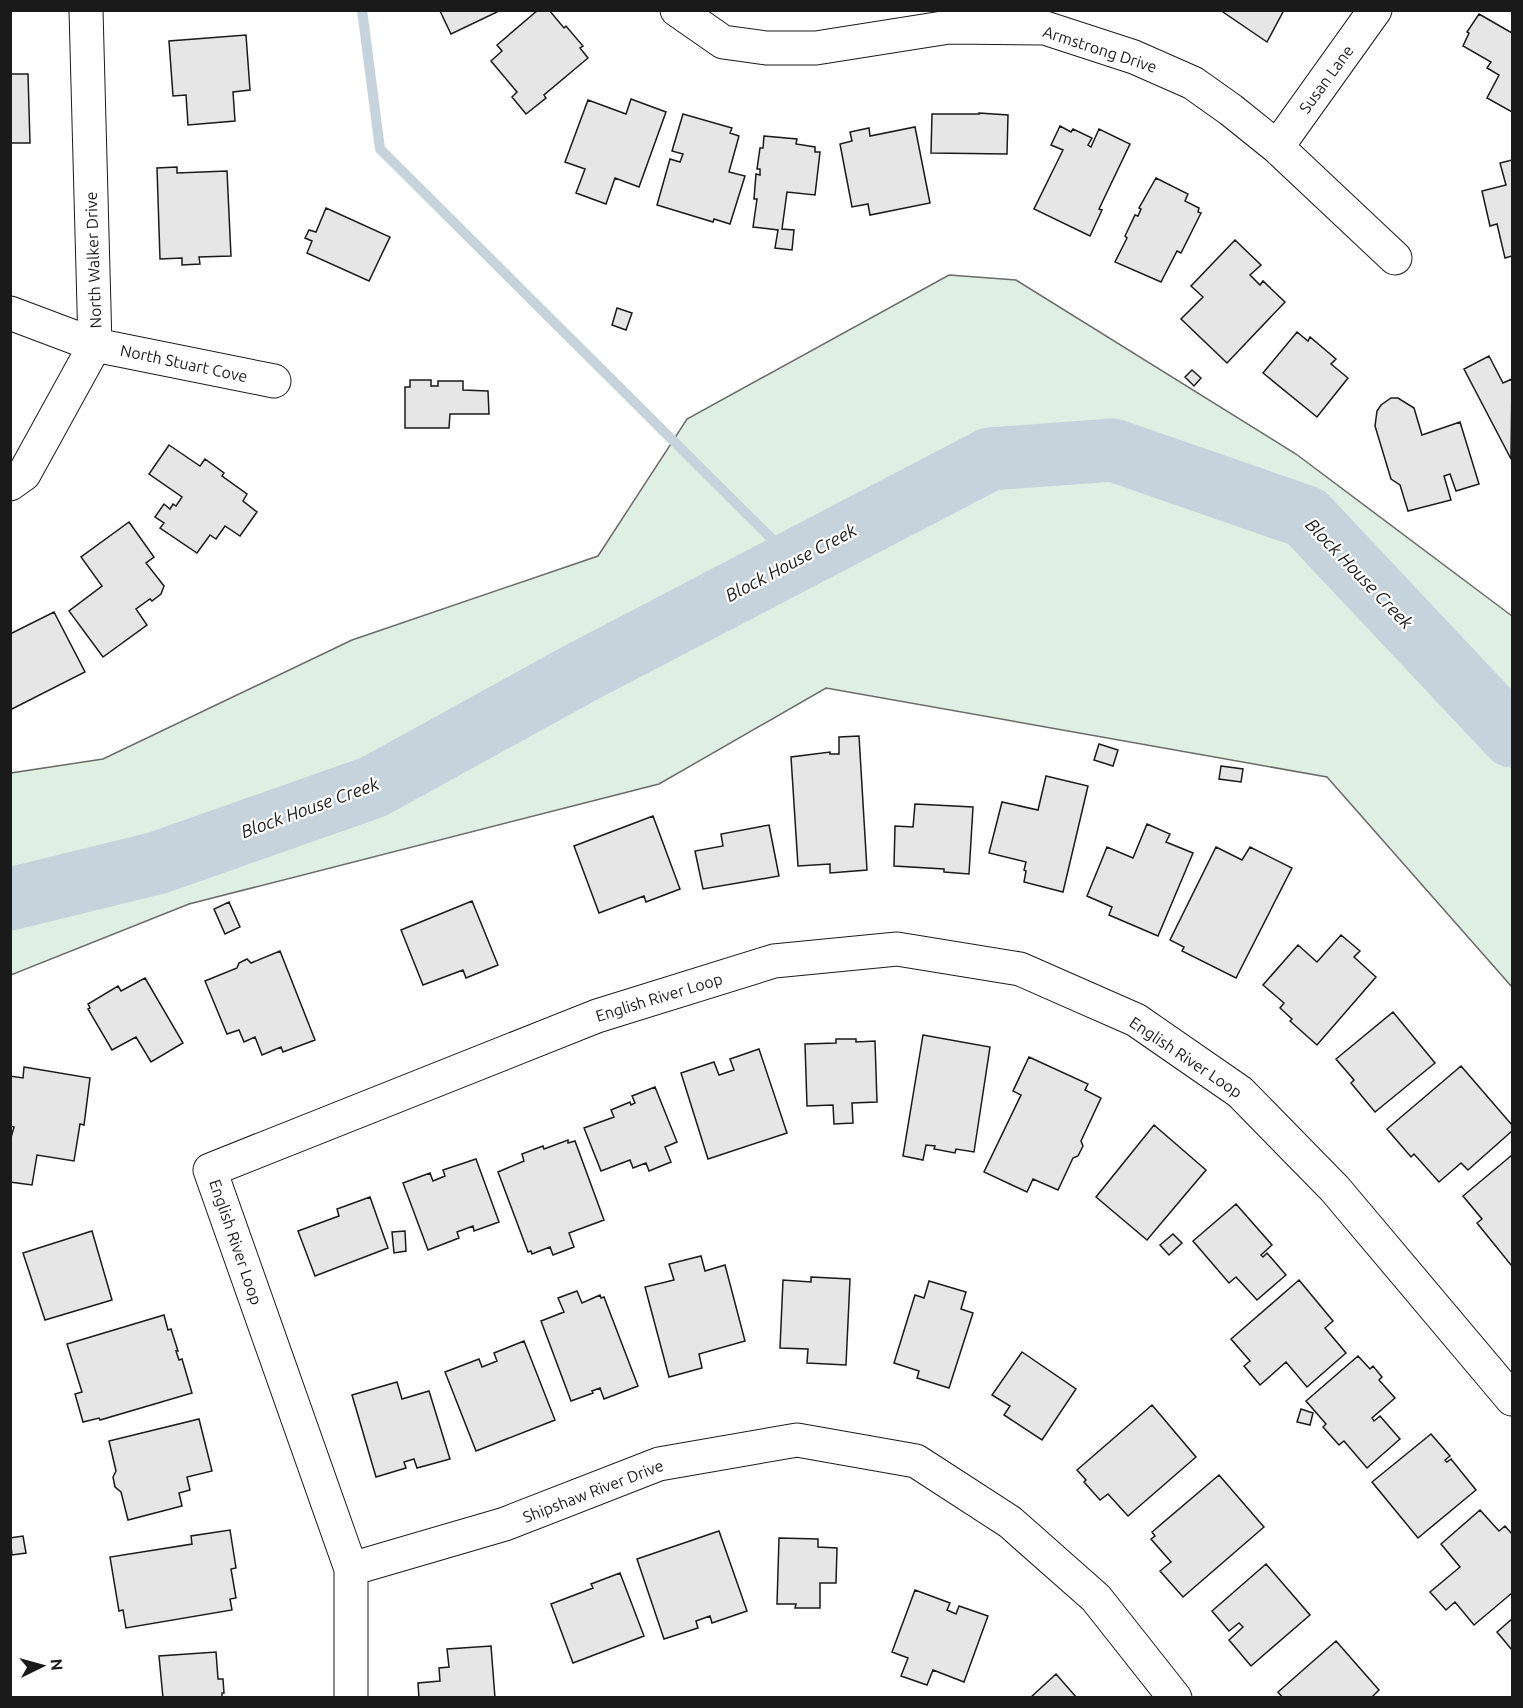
<svg xmlns="http://www.w3.org/2000/svg" width="1523" height="1708" viewBox="0 0 1523 1708" font-family="Ubuntu,sans-serif">
<rect width="100%" height="100%" fill="#fff"/>
<!-- green -->
<path fill="#e0efe3" stroke="#6a6a6a" stroke-width="1.5" d="M949,275L1016,280L1296,454L1512,616V987L1327,777L826,688L659,784L189,904L11,975V773L103,759L352,640L598,556L687,419Z"/>
<g fill="none" stroke-linecap="round" stroke-linejoin="round">
<!-- stream -->
<path stroke="#c6d2dc" stroke-width="10" d="M362,10L380,149L794,561"/>
<!-- river -->
<path stroke="#c6d2dc" stroke-width="63" d="M10,899L157,863L373,787L582,672L990,459L1113,450L1306,517L1512,736"/>
</g>
<!-- building -->
<path fill="#e6e6e6" stroke="#1a1a1a" stroke-width="1.5" d="M497,10V12L451,34L440,11Z
M538,10H549L564,28L566,26L583,46L580,48L588,58L544,95L546,98L526,114L512,97L517,92L491,61L502,51L497,45Z
M1224,10H1284L1267,42L1223,12Z
M1479,14L1512,33V112L1487,98L1499,75L1487,68L1491,62L1463,46L1469,33L1467,32Z
M246,35L250,90L233,92L235,121L188,125L186,95L173,96L169,41Z
M10,74H28L30,143H10Z
M631,99L666,112L639,187L615,178L606,204L576,193L585,169L565,162L588,100L626,114Z
M979,113L1008,115L1007,154L931,153L932,114H979Z
M683,114L732,128L730,133L739,136L729,172L745,176L730,224L714,219L713,222L657,205L670,159L680,162L683,154L672,151Z
M1060,126L1071,132L1073,129L1092,138L1088,145L1091,147L1099,129L1130,144L1099,209L1102,210L1090,236L1034,209L1063,150L1051,145Z
M915,127L930,203L870,215L868,204L852,207L840,144L852,141L850,132L869,128L870,136Z
M764,136L797,139L796,144L815,147V152H820L815,195L787,192L782,229L794,230L792,250L775,248L778,230L753,227L757,199H754L756,174L760,175V169H757L760,148H763Z
M1512,160V256L1505,258L1497,224L1490,226L1482,191L1506,185L1500,163Z
M177,167V173L227,171L231,256L199,257L200,264L182,265V258L160,259L157,168Z
M1156,178L1188,194L1185,201L1199,208L1198,212L1201,213L1181,253L1177,251L1161,282L1115,262L1127,238L1125,236L1135,215L1138,216L1141,209L1139,208Z
M326,208L390,237L369,281L307,253L312,241L305,238L309,230L316,232Z
M1235,240L1261,265L1250,275L1260,285L1263,281L1285,302L1227,363L1181,319L1203,297L1191,286Z
M617,308L632,313L626,330L612,325Z
M1297,332L1308,341L1310,337L1336,359L1331,364L1348,378L1317,417L1263,373Z
M1489,356L1503,383L1512,379L1511,459L1464,369Z
M1192,370L1201,378L1194,386L1185,377Z
M410,380H431V386H438V381H463V390L488,391L489,414H450L449,428H405V387H410Z
M1391,398H1398L1414,408L1422,435L1460,422L1479,484L1456,491L1450,474L1444,476L1451,500L1408,511L1400,485L1391,479L1375,426L1377,411L1381,405Z
M169,445L200,466L205,459L224,473L222,476L247,494L243,501L257,512L240,536L225,526L216,539L210,535L197,553L160,528L164,523L155,517L164,504L170,509L173,504L176,506L182,497L149,474Z
M129,522L154,557L146,563L164,586L161,594L152,601L150,599L136,609L147,625L103,657L69,611L102,586L81,557Z
M54,612L85,672L10,710V634Z
M859,736L867,870L830,873V864L798,866L791,757L830,752V754H839V737Z
M1099,744L1118,750L1113,766L1094,760Z
M1221,766L1243,769L1241,782L1219,779Z
M1046,776L1088,786L1063,892L1024,882L1026,871L1024,870L1026,862L989,853L1002,802L1038,810Z
M915,804L973,807L969,874L944,872V869L894,866L895,826L913,827Z
M653,816L680,889L646,902L644,896L599,913L574,846Z
M1147,824L1170,834L1166,842L1193,853L1158,936L1109,915L1112,907L1087,896L1107,847L1133,858Z
M769,825L779,876L703,889L695,851L723,846L721,834Z
M1216,847L1242,860L1250,847L1292,868L1236,978L1182,951L1184,947L1170,940Z
M472,901L498,965L466,978L463,970L423,985L401,930Z
M229,902L240,927L225,934L214,909Z
M1341,935L1360,951L1354,957L1376,977L1317,1045L1290,1021L1292,1019L1280,1008L1284,1003L1263,985L1298,945L1317,962Z
M280,951L315,1040L283,1052L281,1047L262,1055L255,1037L244,1042L239,1030L227,1034L205,981L237,968L239,963L247,959L251,963Z
M145,978L183,1043L151,1062L136,1037L112,1050L88,1009L90,1008L88,1004L118,986L121,991Z
M1393,1012L1435,1063L1375,1112L1351,1083L1354,1080L1336,1059Z
M923,1035L990,1047L974,1152L956,1149L955,1153L934,1149L935,1146L926,1145L923,1160L903,1156Z
M836,1039H856V1042L875,1041L877,1102L852,1103L853,1123L834,1124L833,1105L807,1106L805,1044L836,1043Z
M759,1049L787,1133L708,1159L681,1073L714,1062L719,1075L734,1070L730,1059Z
M1029,1057L1088,1084L1085,1090L1101,1098L1081,1141L1083,1146L1078,1156L1073,1158L1058,1190L1033,1179L1027,1192L984,1172L1021,1095L1013,1091Z
M1461,1066L1512,1125V1131L1468,1170L1461,1163L1439,1182L1414,1154L1411,1157L1387,1129Z
M24,1067L90,1078L84,1125L80,1124L74,1161L37,1155L32,1185L10,1182V1141L14,1127L10,1126V1076L23,1078Z
M655,1087L677,1142L665,1147L671,1162L649,1171L646,1163L633,1168L630,1160L601,1171L584,1128L614,1117L611,1110L630,1102L631,1105L635,1103L632,1096Z
M1154,1125L1206,1170L1147,1240L1096,1197Z
M568,1140V1143L575,1141L604,1220L569,1233L574,1247L553,1255L550,1247L532,1254L531,1251L528,1252L498,1172L524,1161L522,1154L543,1146L544,1149Z
M1512,1155V1264L1511,1265L1477,1223L1482,1219L1463,1196Z
M476,1159L499,1222L474,1231L473,1226L457,1232L459,1238L428,1250L403,1183L430,1173L433,1181L445,1176L443,1170Z
M370,1197L388,1248L315,1276L298,1231L339,1216L337,1209Z
M1236,1204L1272,1245L1261,1255L1263,1257L1267,1253L1286,1275L1257,1300L1236,1277L1229,1283L1193,1241Z
M92,1231L112,1300L45,1320L23,1253Z
M405,1231L406,1251L394,1253L392,1232Z
M1173,1234L1182,1243L1169,1255L1160,1245Z
M701,1256L705,1271L725,1265L745,1341L699,1354L702,1368L669,1377L645,1287L674,1280L669,1264Z
M811,1277L850,1279L846,1365L807,1363L808,1349L780,1348L783,1280L811,1282Z
M1299,1280L1333,1321L1325,1328L1346,1353L1307,1387L1286,1362L1260,1385L1244,1366L1250,1361L1231,1339Z
M929,1281L966,1292L961,1309L973,1313L949,1388L917,1378L919,1371L894,1363L915,1295L924,1298Z
M577,1291L582,1303L600,1295L601,1298L604,1297L638,1386L604,1399L600,1388L592,1391L593,1393L571,1401L541,1321L564,1312L558,1298Z
M164,1315L168,1330L171,1329L178,1351H176L179,1360L182,1359L192,1393L100,1420L99,1418L83,1422L75,1394L82,1392L67,1344Z
M524,1341L555,1420L476,1451L445,1372L479,1359L482,1367L497,1361L494,1353Z
M1022,1352L1076,1389L1042,1440L1004,1415L1010,1406L992,1395Z
M1358,1356L1370,1369L1373,1366L1382,1377L1379,1380L1395,1398L1372,1418L1374,1421L1380,1416L1400,1439L1367,1468L1344,1441L1339,1445L1323,1427L1326,1424L1306,1401Z
M397,1382L402,1399L429,1391L450,1459L417,1468L414,1459L404,1462L406,1468L376,1477L352,1395Z
M1152,1405L1196,1457L1128,1516L1108,1494L1100,1500L1084,1482L1086,1480L1077,1470Z
M1301,1409L1313,1413L1310,1425L1297,1422Z
M199,1419L212,1471L187,1477L190,1490L179,1493L182,1506L128,1520L121,1492L115,1487L113,1477L116,1471L109,1441Z
M1431,1434L1450,1456L1445,1460L1447,1462L1451,1459L1476,1490L1418,1538L1372,1482Z
M1219,1475L1264,1527L1183,1597L1160,1571L1171,1562L1151,1539L1155,1536L1152,1532Z
M1480,1510L1499,1531L1505,1526L1512,1534V1593L1474,1625L1455,1602L1446,1610L1430,1592L1460,1567L1441,1544Z
M230,1530L236,1568L231,1569L236,1598L230,1599L232,1610L126,1628L123,1610L119,1611L110,1557L192,1544L191,1536Z
M719,1531L747,1611L712,1623L710,1616L696,1621L698,1628L664,1639L637,1559Z
M23,1536L26,1553L12,1555L10,1538Z
M779,1538L818,1539V1547L837,1548L836,1583H820V1608H795L796,1604H777Z
M1266,1564L1310,1615L1251,1666L1229,1640L1243,1627L1239,1623L1229,1631L1212,1611Z
M620,1573L644,1636L573,1663L551,1604L593,1588L591,1584Z
M915,1590L950,1603L947,1610L956,1614L959,1606L988,1616L964,1682L933,1670L927,1685L901,1676L908,1658L892,1652Z
M1512,1619V1650L1497,1632Z
M1336,1641L1379,1690L1371,1698H1283L1278,1692Z
M491,1646L495,1698H419L418,1683L440,1681L439,1668L449,1667L447,1649Z
M216,1652L218,1679H223L224,1693H222V1698H163L159,1656Z
M1056,1674L1077,1698H1030Z"/>
<g fill="none" stroke-linecap="round" stroke-linejoin="round">
<defs>
<path id="minor" d="M677,10L723,42L766,48H816L949,27L1045,28L1134,57L1193,83L1231,110L1277,147L1395,258
M1277,147L1375,10
M10,313L95,345L274,381
M10,484L24,474L95,345L86,10
M351,1569L505,1524L659,1464L797,1440L916,1461L1010,1522L1096,1598L1175,1698
M351,1698V1569L210,1170L597,1016L774,961L897,949L1020,969L1136,1020L1240,1092L1335,1189L1512,1399"/>
</defs>
<!-- minor casing -->
<use href="#minor" stroke="#1a1a1a" stroke-width="35"/>
<!-- minor -->
<use href="#minor" stroke="#fff" stroke-width="33"/>
</g>
<g text-anchor="middle" stroke-width="4.5" stroke-linejoin="round" paint-order="stroke">
<!-- street labels -->
<g font-size="16" fill="#1a1a1a" stroke="#fff">
<text transform="translate(1100 49) rotate(18)" y="6">Armstrong Drive</text>
<text transform="translate(1326 79) rotate(-54)" y="6">Susan Lane</text>
<text transform="translate(93 260) rotate(-92)" y="6">North Walker Drive</text>
<text transform="translate(184 363) rotate(12)" y="6">North Stuart Cove</text>
<text transform="translate(659 997) rotate(-17)" y="6">English River Loop</text>
<text transform="translate(1186 1057) rotate(34)" y="6">English River Loop</text>
<text transform="translate(236 1242) rotate(71)" y="6">English River Loop</text>
<text transform="translate(593 1491) rotate(-21)" y="6">Shipshaw River Drive</text>
</g>
<!-- water labels -->
<g font-size="18" font-style="italic" fill="#1a1a1a" stroke="#fff">
<text transform="translate(791 563) rotate(-28)" y="6">Block House Creek</text>
<text transform="translate(1359 574) rotate(46)" y="6">Block House Creek</text>
<text transform="translate(310 808) rotate(-20)" y="6">Block House Creek</text>
</g>
</g>
<!-- border -->
<rect width="1523" height="1708" fill="none" stroke="#1a1a1a" stroke-width="24"/>
<!-- north arrow -->
<g transform="translate(42 1666) rotate(85)" stroke="#ffffff" stroke-width="4.5" paint-order="stroke">
<path d="M0-4.5L10 22L0 15L-10 22Z" fill="#1a1a1a"/>
<text y="-9" font-size="16" font-weight="bold" text-anchor="middle" fill="#1a1a1a">N</text>
</g>
</svg>
